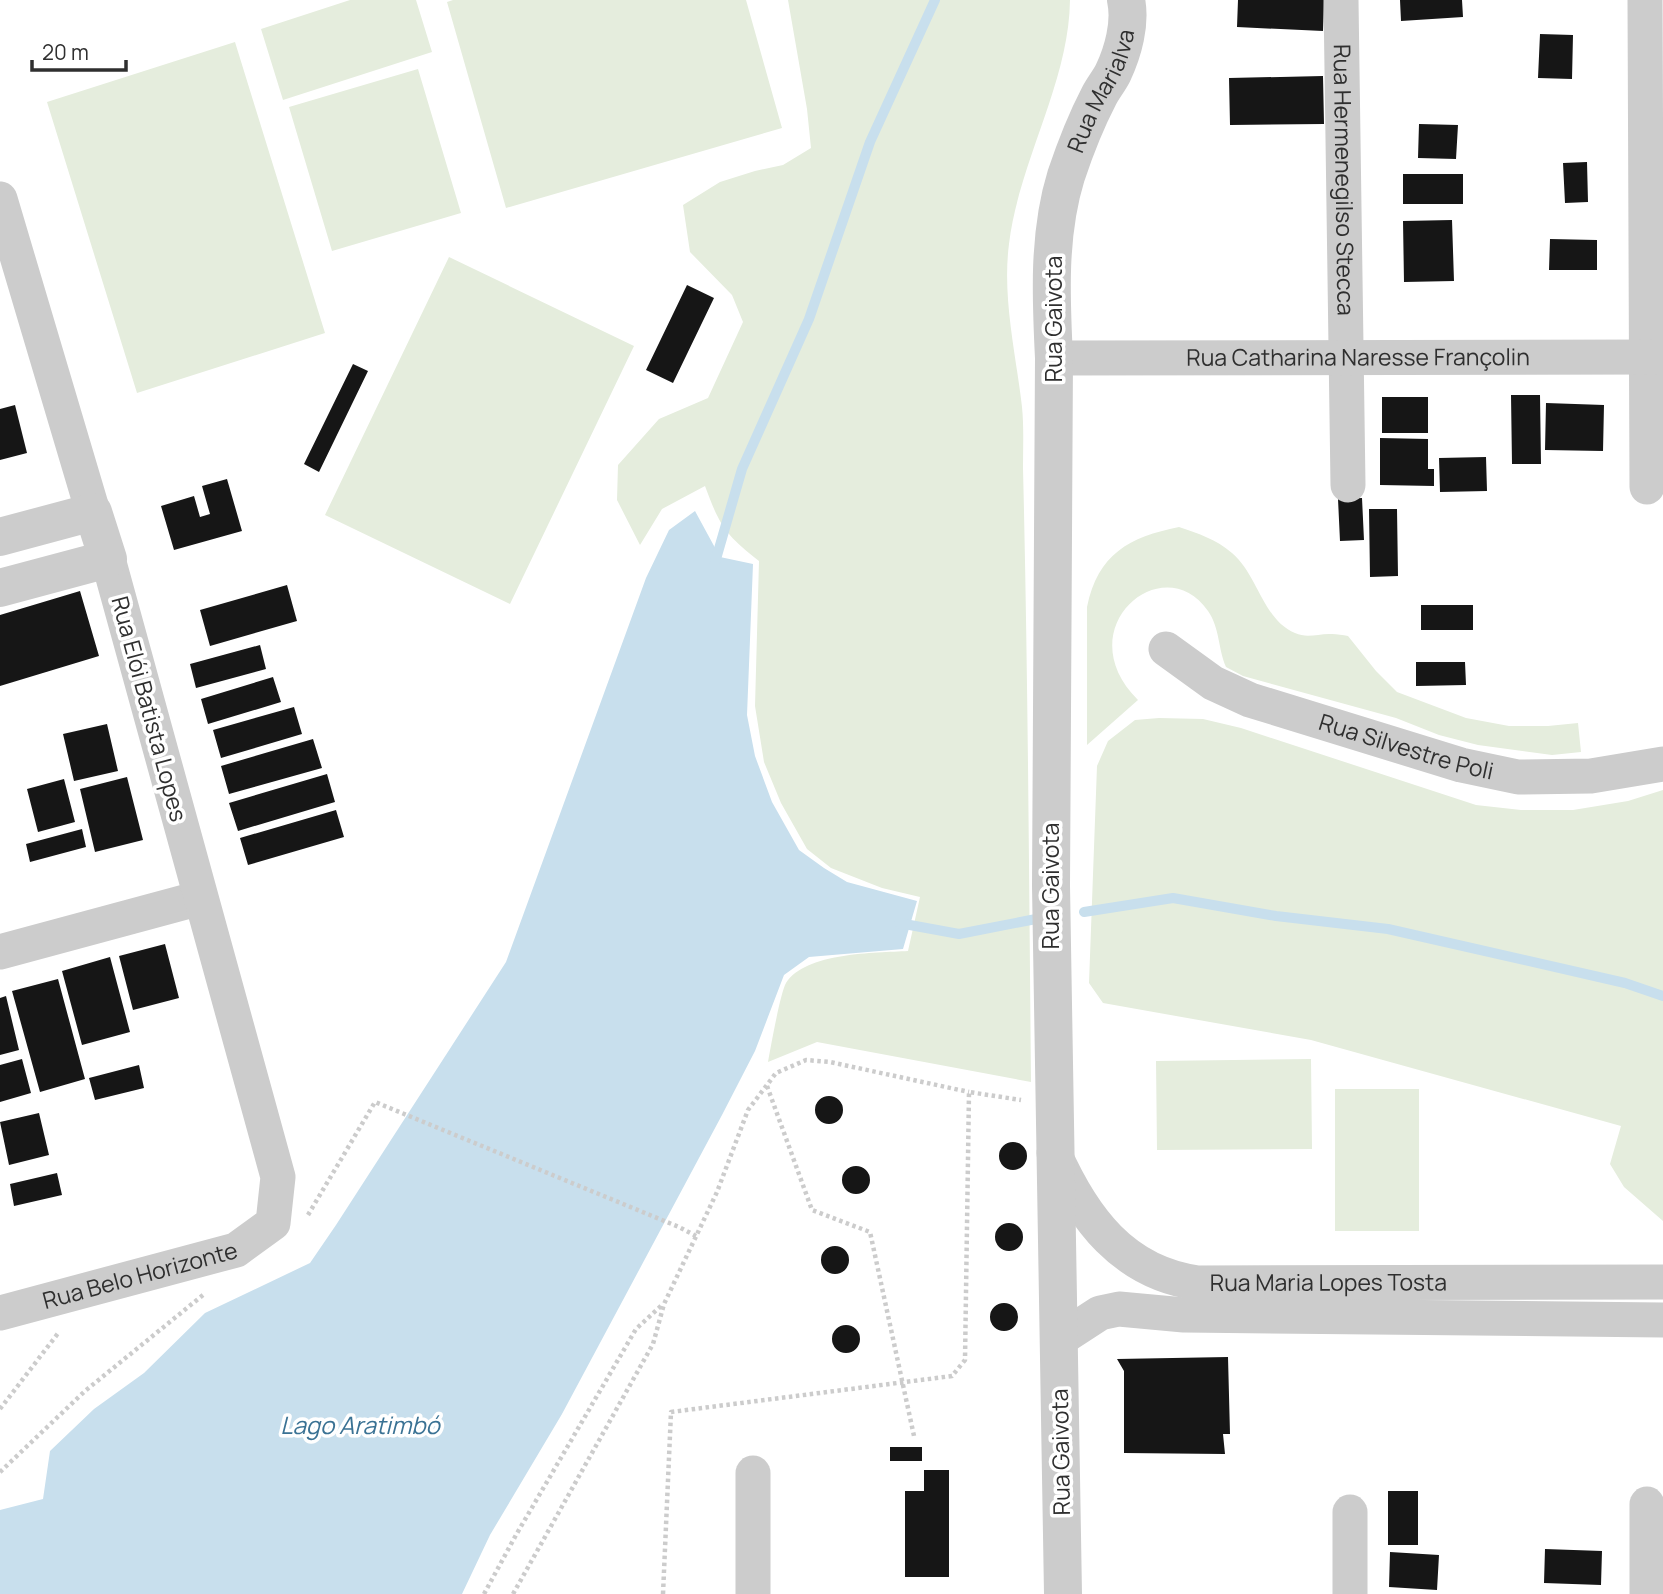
<svg xmlns="http://www.w3.org/2000/svg" width="1663" height="1594" viewBox="0 0 1663 1594" font-family="Manrope,sans-serif">
<rect width="100%" height="100%" fill="#fff"/>
<!-- green -->
<path fill="#e5eddd" d="M350,0H416L432,52L283,100L261,29Z
M453,0H746L782,128L506,208L447,2Z
M788,0H1070C1069,83 1019,161 1009,244C1002,298 1016,354 1022,407C1024,427 1023,448 1023,468C1028,673 1029,877 1031,1082L817,1042L768,1062C771,1046 780,994 786,983C806,952 875,953 908,951L920,897L882,888L831,868L807,849L781,803L764,762L755,706L759,561C726,535 720,527 705,486L662,509L640,545L617,500L618,465L659,419L708,398L743,322L732,295L690,252L683,205L720,182L755,171L783,165L811,148L807,109Z
M235,42L325,333L137,393L47,102Z
M418,69L461,213L332,251L289,107Z
M449,257L634,346L510,604L325,515Z
M1179,527C1199,534 1216,539 1232,553C1258,575 1263,620 1295,633C1308,639 1319,633 1332,634C1337,634 1343,635 1348,636L1376,671L1397,692L1466,718L1509,726H1548L1578,723L1581,752L1552,755L1478,745L1439,735L1396,718L1243,676L1226,667C1218,649 1220,628 1208,611C1163,546 1066,629 1138,700L1087,745V607C1098,554 1129,537 1179,527Z
M1159,718L1203,719L1241,728L1476,805L1521,810H1573L1628,801L1663,790V1221L1624,1187L1610,1164L1621,1126L1311,1040L1103,1003L1089,983L1097,766L1108,741L1135,720Z
M1311,1059L1312,1149L1157,1150L1156,1061Z
M1335,1089H1419V1231H1335Z"/>
<!-- water -->
<path fill="#c8dfed" d="M695,511L720,557L753,564L747,715L755,756L772,802L799,850L824,868L847,882L917,901L903,949L809,957L784,975L755,1051L722,1115L562,1414L490,1535L462,1594H0V1510L43,1499L50,1451L94,1409L144,1373L205,1313L310,1263L336,1225L506,962L646,578L669,530Z"/>
<g fill="none" stroke-linecap="round" stroke-linejoin="round">
<!-- stream -->
<path stroke="#c8dfed" stroke-width="10" d="M714,566L742,469L809,319L870,142L935,0
M1084,912L1173,898L1276,916L1388,929L1625,983L1663,996
M899,923L959,934L1036,919"/>
</g>
<!-- building -->
<path fill="#161616" d="M1238,0H1324L1323,31L1237,27Z
M1400,0H1462L1463,17L1401,21Z
M1540,34L1573,35L1572,79L1538,78Z
M1323,76L1324,124L1230,125L1229,78Z
M1419,124L1458,125L1456,159L1418,158Z
M1587,162L1588,202L1565,203L1563,163Z
M1403,174H1463V204H1403Z
M1452,220L1454,281L1404,282L1403,221Z
M1550,239L1597,240V270H1549Z
M687,285L714,298L673,383L646,370Z
M353,364L368,371L319,472L304,464Z
M1511,395H1540L1541,464H1512Z
M1382,397H1428V433H1382Z
M1546,403L1604,405L1603,451L1545,450Z
M15,405L27,453L0,460V409Z
M1380,438L1428,439V469H1434V486L1380,485Z
M1486,457L1487,491L1440,492L1439,458Z
M227,479L242,531L174,550L161,506L194,496L200,517L210,514L202,486Z
M1362,498L1364,540L1340,541L1338,499Z
M1369,509H1397L1398,576L1370,577Z
M287,585L297,621L210,646L200,610Z
M80,591L99,656L0,686V615Z
M1421,605H1473V630H1421Z
M260,645L266,669L196,688L190,664Z
M1416,662H1465L1466,685L1416,686Z
M273,677L281,702L208,724L201,699Z
M294,707L302,734L221,758L213,730Z
M107,724L118,771L74,781L63,734Z
M313,739L322,768L229,794L221,766Z
M327,774L335,802L238,831L229,803Z
M127,777L143,840L95,852L80,789Z
M64,779L75,822L38,832L27,789Z
M336,810L344,837L248,865L240,838Z
M82,829L86,847L30,862L26,844Z
M165,944L179,998L133,1010L119,956Z
M110,957L130,1032L82,1045L62,971Z
M58,979L85,1079L40,1092L12,991Z
M6,996L19,1050L0,1055V998Z
M22,1059L31,1093L0,1102V1065Z
M139,1065L144,1088L95,1100L89,1078Z
M815 1110a14 14 0 1 1 28 0a14 14 0 1 1-28 0Z
M39,1113L49,1155L9,1165L0,1122Z
M999 1156a14 14 0 1 1 28 0a14 14 0 1 1-28 0Z
M842 1180a14 14 0 1 1 28 0a14 14 0 1 1-28 0Z
M57,1173L62,1195L14,1206L10,1184Z
M995 1237a14 14 0 1 1 28 0a14 14 0 1 1-28 0Z
M821 1260a14 14 0 1 1 28 0a14 14 0 1 1-28 0Z
M990 1317a14 14 0 1 1 28 0a14 14 0 1 1-28 0Z
M832 1339a14 14 0 1 1 28 0a14 14 0 1 1-28 0Z
M1228,1357L1230,1434H1223L1225,1454L1124,1453V1371L1117,1359Z
M890,1447H922V1461H890Z
M924,1470H949V1577H905V1491H924Z
M1388,1491H1418V1545H1388Z
M1545,1549L1602,1551L1601,1585L1544,1583Z
M1390,1552L1439,1555L1437,1590L1389,1587Z"/>
<g fill="none" stroke-linecap="round" stroke-linejoin="round">
<!-- path -->
<path stroke="#ccc" stroke-width="4.5" stroke-dasharray="3.5 3.5" stroke-linecap="butt" d="M767,1086L812,1210L870,1232L914,1436
M308,1215L375,1102L679,1227L696,1236
M0,1409L59,1332
M0,1472L85,1391L203,1295
M484,1594L516,1535L636,1329L663,1304
M513,1594L653,1344L664,1304L717,1192L748,1110L776,1073L806,1060L830,1062L969,1092
M663,1594L671,1412L952,1376L965,1360L969,1092L1021,1100"/>
<!-- minor -->
<g stroke="#ccc" stroke-width="35">
<path id="s1" d="M1341,0L1348,485"/>
<path d="M1645,0L1647,487"/>
<path d="M0,199L93,512"/>
<path id="s2" d="M1054,358L1663,357"/>
<path id="s3" d="M1166,649L1213,683L1250,700L1461,765L1518,777L1591,776L1663,764"/>
<path d="M0,952L200,898"/>
<path id="s4" d="M1054,1153C1083,1218 1123,1273 1198,1283L1663,1282"/>
<path id="s5" d="M0,1313L236,1250L273,1223L278,1177L108,559"/>
<path d="M1060,1339L1100,1313L1119,1309L1184,1315L1663,1320"/>
<path d="M1647,1504V1594"/>
<path d="M1350,1512V1594"/>
<path d="M753,1594V1473"/>
</g>
<!-- tertiary -->
<g stroke="#ccc" stroke-width="38">
<path d="M0,537L93,512L108,559L0,588"/>
<path id="s6" d="M1063,1594L1051,886L1054,358C1051,298 1048,234 1066,176C1075,149 1086,121 1099,96C1103,88 1109,81 1113,73C1123,52 1131,23 1126,0"/>
</g>
</g>
<g text-anchor="middle" stroke-width="7" stroke-linejoin="round" paint-order="stroke">
<!-- street labels -->
<g font-size="23" fill="#2f2f2f" stroke="#fff">
<text dy="8" stroke="none"><textPath href="#s6" startOffset="1512">Rua Marialva</textPath></text>
<text dy="8" stroke="none"><textPath href="#s1" startOffset="180">Rua Hermenegilso Stecca</textPath></text>
<text transform="translate(1054 319) rotate(-90)" y="8">Rua Gaivota</text>
<text dy="8" stroke="none"><textPath href="#s2" startOffset="304">Rua Catharina Naresse Françolin</textPath></text>
<text transform="translate(149 709) rotate(75)" y="8">Rua Elói Batista Lopes</text>
<text dy="8" stroke="none"><textPath href="#s3" startOffset="262">Rua Silvestre Poli</textPath></text>
<text transform="translate(1051 886) rotate(-90)" y="8">Rua Gaivota</text>
<text dy="8" stroke="none"><textPath href="#s5" startOffset="145">Rua Belo Horizonte</textPath></text>
<text dy="8" stroke="none"><textPath href="#s4" startOffset="334">Rua Maria Lopes Tosta</textPath></text>
<text transform="translate(1061 1452) rotate(-91)" y="8">Rua Gaivota</text>
</g>
<!-- water labels -->
<g font-size="24" font-style="italic" fill="#3a7294" stroke="#fff">
<text x="360" y="1434">Lago Aratimbó</text>
</g>
</g>
<!-- scale -->
<path d="M32 60v10h94v-10" fill="none" stroke="#2f2f2f" stroke-width="3.5"/>
<text x="42" y="60" font-size="21" fill="#2f2f2f" stroke="#ffffff" stroke-width="5" paint-order="stroke">20 m</text>
</svg>
